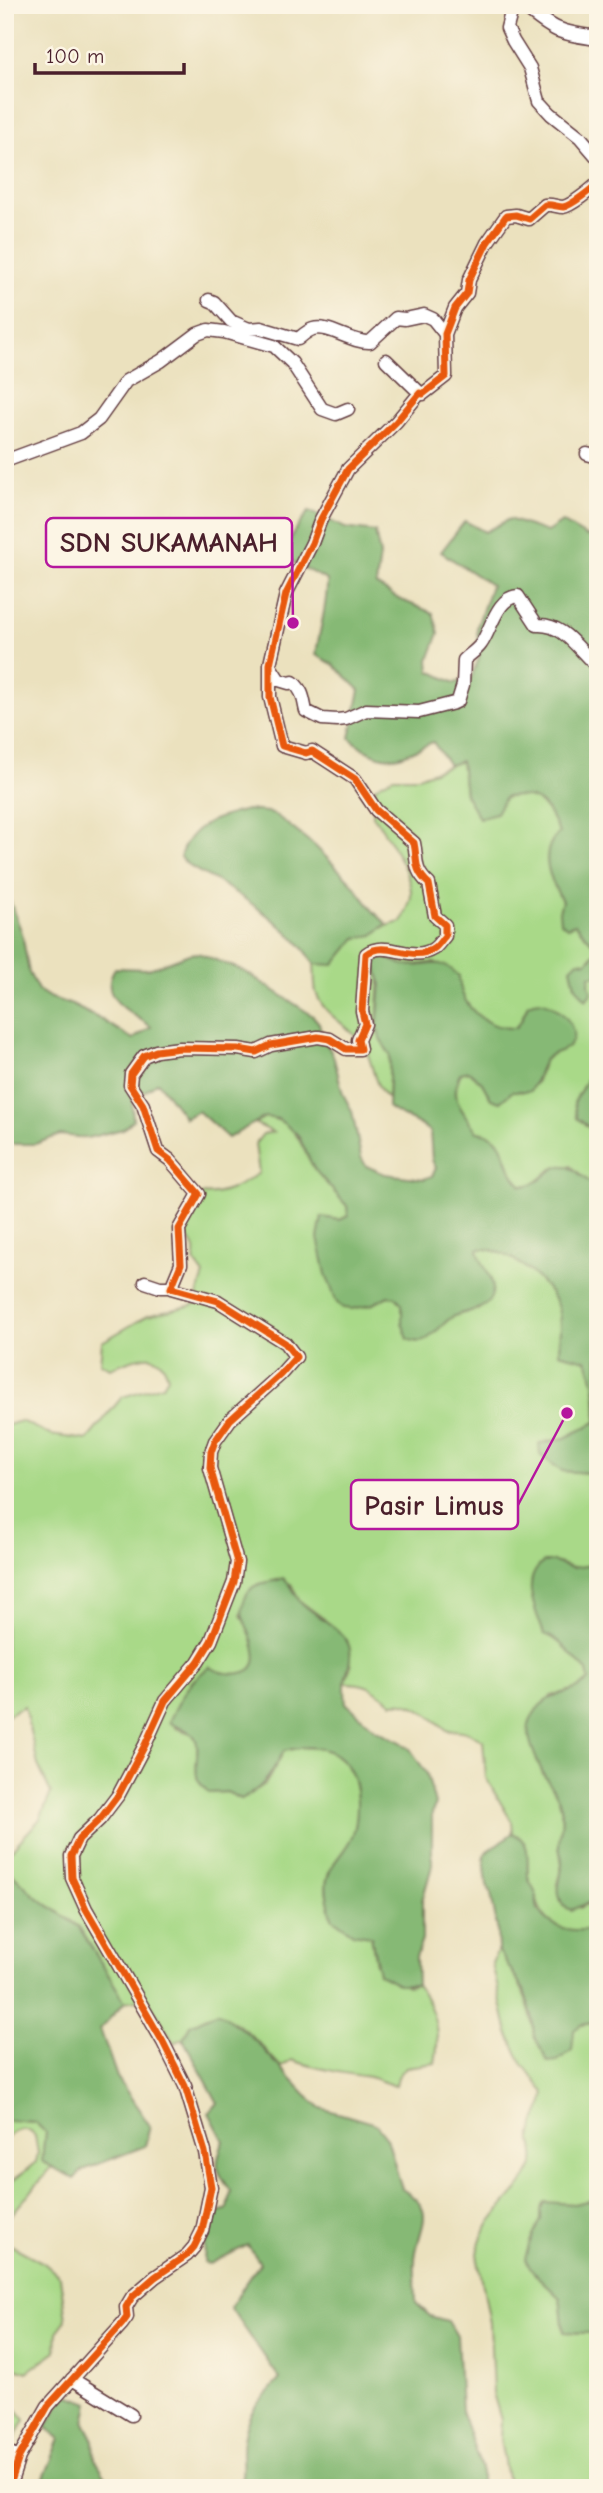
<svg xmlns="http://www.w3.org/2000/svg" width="603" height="2493" viewBox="0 0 603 2493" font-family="'Comic Neue',sans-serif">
<rect width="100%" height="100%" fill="#fcf5e5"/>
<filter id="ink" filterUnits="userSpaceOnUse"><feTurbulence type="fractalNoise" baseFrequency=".0143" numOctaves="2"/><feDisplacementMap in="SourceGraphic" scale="14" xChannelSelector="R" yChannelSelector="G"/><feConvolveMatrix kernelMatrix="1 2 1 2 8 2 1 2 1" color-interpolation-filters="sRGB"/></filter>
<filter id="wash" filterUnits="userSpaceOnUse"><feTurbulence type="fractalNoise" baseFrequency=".00686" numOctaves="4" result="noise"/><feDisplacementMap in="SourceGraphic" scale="28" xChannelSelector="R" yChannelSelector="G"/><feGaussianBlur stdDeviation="1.57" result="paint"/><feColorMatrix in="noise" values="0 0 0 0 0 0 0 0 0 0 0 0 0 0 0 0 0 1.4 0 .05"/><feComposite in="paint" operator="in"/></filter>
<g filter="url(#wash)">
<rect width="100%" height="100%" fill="#ebe1be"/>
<!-- green -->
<path fill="#a9d988" stroke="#7a7c5a" stroke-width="2" d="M461,761L465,794L476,810C520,790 537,784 560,833C537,852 550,879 562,901L559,912L575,924L598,949L587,962L571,968L575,985L589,984L590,975H598V1058L574,1103L577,1118L591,1129H598V1191L571,1166C566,1166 558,1166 553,1169C540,1176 541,1185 522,1186C501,1167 509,1134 477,1132C463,1111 448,1099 461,1073L469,1071L482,1083L491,1099L513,1090L522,1092L536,1083L544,1061L551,1054L568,1047L528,1004L521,1021L515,1028C485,1029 460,1006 458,976L435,962L406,966L389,958L380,974L377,1028L380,1038L390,1055L388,1098C372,1086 374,1061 363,1045C350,1025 323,1016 316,992C314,983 315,973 314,964H334L356,938C374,935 384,924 402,922C405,914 410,904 411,896C413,875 385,832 373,816L375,787L393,777H418Z
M265,1117C300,1122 298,1145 315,1169C324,1182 337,1194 347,1206L348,1216L340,1220L322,1218L371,1305L388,1296L396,1297L402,1304V1322L424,1341L453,1316L480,1309L484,1266L478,1259L477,1249C506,1246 549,1281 558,1308C562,1320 559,1340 559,1353L587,1360C595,1376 598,1404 596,1422L565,1438L547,1441L562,1471L591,1473L598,1478V1564L572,1568L554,1562L553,1637C566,1646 574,1660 588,1671L589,1681L583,1687L551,1696L529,1736L543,1774L554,1788L561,1806L562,1828L559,1845L562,1865L557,1884L580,1908L598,1899V1928C569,1935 542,1928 536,1896C535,1889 529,1884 528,1876C526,1859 531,1843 513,1833L512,1822L486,1778L483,1741C471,1734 462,1728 448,1731C432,1718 414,1699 392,1703C374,1689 368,1683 345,1683L351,1665L324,1619L300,1601L291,1584L276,1582L258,1584L241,1615C247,1625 258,1645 256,1658C254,1681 223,1675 210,1667C183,1684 180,1698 176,1728L193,1734L197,1742V1778L209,1793L227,1792L241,1799L266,1783L284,1751C326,1740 356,1756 357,1802C357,1813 357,1823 353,1834C347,1851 331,1861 327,1880C324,1891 330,1906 332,1918L353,1933L371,1936L376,1965L407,1986L417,1984C435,2009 441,2033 435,2063L406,2067L398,2077L396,2086C387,2084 378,2079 369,2077C343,2073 317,2069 292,2060L281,2067L250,2034L234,2022L190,2025L183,2039L174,2043L147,1998L125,2002L79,1927L34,1895L5,1866V1857L40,1819L51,1793L38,1765L24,1706L5,1716V1426L21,1421L50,1435L87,1440L122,1397L163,1385L168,1377C159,1343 133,1360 110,1368L100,1363L102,1342L147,1316L194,1305L204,1275L194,1261C197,1250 195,1244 186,1237L189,1222L201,1194C223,1197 242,1184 259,1173L255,1144L263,1134L273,1132L254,1123Z
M498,1950C518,1977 532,2003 534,2036L571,2050L573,2030L581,2025L598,2022V2205L592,2200L574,2204L545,2203L541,2210L542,2220L530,2242L535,2274L560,2298L564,2332L590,2333L598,2329V2488H511L507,2478L500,2439L501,2420L493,2393L490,2323L477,2254C482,2215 524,2195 534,2162C536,2153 531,2144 532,2135C534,2120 544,2108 545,2093L522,2063L508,2033L492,1963Z
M5,2120L35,2122L45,2132L42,2161L52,2167L5,2222V2187L36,2162L38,2153L35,2136C25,2125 13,2129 5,2141Z
M5,2242L44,2263L60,2277L66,2320L57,2332L56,2351L27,2372L5,2364Z
M5,2395L25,2420L5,2456Z"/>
<!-- forest -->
<path fill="#86b974" stroke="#686c50" stroke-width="2" d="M309,511L345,528L375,532L380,555L376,585L399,599L433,613L439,633L429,660L430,671L455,683L471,678L479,658L477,627L491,585L441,552L465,521L485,532L509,519L547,532L562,522L586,536L598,537V949L575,924L567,927L560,921L559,912L562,901C550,879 537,852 559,833C546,803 539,793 505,797L496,813L479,818L465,794L461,761L449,765L433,742C397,758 384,768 350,738L360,690L334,665L316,655C319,630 328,604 327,580L282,557L294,532Z
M247,810L267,812L277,816L315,846L351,882L374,912L387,924L373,935L356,938L334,965L314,964C299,934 249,901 220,883C205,874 191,870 180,857C189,825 219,816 247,810Z
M5,888L22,933L29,973L38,990L49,997L72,1005L102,1020L133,1039L151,1027C132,1012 96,999 115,968L149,969L189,954L198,953L244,971L313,1016L319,1023L323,1038L333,1055L343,1094L352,1111L361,1157L366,1166L385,1174L424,1179L432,1176L436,1168L432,1160L430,1132C418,1120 401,1118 388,1107L390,1055L380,1038L377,1028L381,983L376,965L379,956C389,958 396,964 406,965C430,969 438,954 459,976C460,1006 485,1029 515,1028L521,1021L528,1004C538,999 544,1001 554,1007C565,1014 583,1034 567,1047C560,1053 550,1052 544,1061C538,1070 537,1082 530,1091H513L500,1102L491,1099L482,1083L469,1071L460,1073C448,1099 463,1111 477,1132C512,1135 499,1164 522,1186C552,1184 551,1150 581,1175C587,1180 593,1184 598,1191V1478L591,1473L562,1471L540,1455L539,1444L565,1438L596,1422C598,1404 595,1376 586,1360L559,1353C559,1340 562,1321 558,1308C549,1281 506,1246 478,1249C479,1264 497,1279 492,1294C487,1313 466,1309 452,1317C442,1323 434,1337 423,1341C418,1343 412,1341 408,1339L402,1322V1304L396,1297L388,1296L371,1305L352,1309L343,1308L337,1303L326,1274L318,1238L322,1217L340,1220L348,1216L347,1206L314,1169L298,1135L278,1119L265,1117L228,1138L198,1111L185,1118L158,1082L132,1100L133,1120L123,1129L87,1138L60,1135L35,1144H5Z
M598,951V975L590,976L589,984L592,992L586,1000L575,985L571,968L578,961L587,962Z
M598,1058V1129H591L577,1118L574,1103Z
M544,1562H554L572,1568L598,1564V1899L571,1910L563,1906C554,1886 561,1884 562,1865C563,1858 559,1850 559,1843C560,1831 564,1819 561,1806C558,1792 548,1784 543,1773C537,1761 524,1734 530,1722C543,1688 572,1698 589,1680L587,1671C573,1659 562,1639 544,1634C536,1611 519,1579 544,1562Z
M283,1578C292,1584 293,1591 299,1600C311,1615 346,1628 350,1649C352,1661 347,1669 345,1681C345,1688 345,1696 346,1703L376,1730L401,1742L410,1749L427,1774L435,1804L432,1814V1866L422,1901V1940L416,1957L417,1984H398L379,1974L371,1936L353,1933L332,1918C330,1906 324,1892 327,1880C331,1861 347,1851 353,1834C357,1823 357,1813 357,1802C356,1756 326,1739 284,1751C272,1772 264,1789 241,1799L227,1792L209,1793C206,1789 200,1784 198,1779C192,1767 203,1746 193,1735C187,1728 176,1728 169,1722C179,1700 189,1680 210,1667C220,1673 229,1675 241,1673C270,1669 248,1632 243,1617C241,1612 243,1602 246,1596C253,1580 270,1584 283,1578Z
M513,1833C533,1844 526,1857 528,1876C529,1883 535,1888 536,1895C537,1901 536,1906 539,1911C554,1931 576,1933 598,1928V2022L581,2025L574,2030L572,2050L557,2061L548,2062L534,2036L532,2015L524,1990L498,1950L497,1927L491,1894L487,1885L484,1856L490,1849Z
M5,1866L34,1895L79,1927L125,2002L100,2029L117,2077L150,2126L145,2146L83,2170L74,2179L42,2161L45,2132L35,2122L5,2120Z
M218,2012L250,2035L305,2094L321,2108L376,2124L387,2138L402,2189C436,2210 422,2221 416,2252C413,2268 416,2287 416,2303L430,2316L448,2321L457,2336L461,2410L481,2468V2488H239C246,2468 240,2457 243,2439C248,2409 261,2400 280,2379L230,2307L260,2263L248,2245L210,2264L204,2263L205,2242L218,2214L228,2209L231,2191C216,2171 213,2165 224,2141L209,2113L218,2103L183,2039L190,2025Z
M592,2200L598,2205V2329L590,2333L564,2332L560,2298L535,2274L525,2259L530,2242L541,2220V2210L545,2202L574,2204Z
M66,2394L89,2403L85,2423L94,2440L95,2459L113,2488H40L60,2439L46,2427Z"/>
</g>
<g filter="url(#ink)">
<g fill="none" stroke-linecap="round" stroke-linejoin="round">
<defs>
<path id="minor" d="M513,5L507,28L513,41L530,68L539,101L551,114L580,137L598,158
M209,300L214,302L231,321L249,329L261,328L298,339C303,335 307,331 313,329C328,324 351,343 370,342L396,318L405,319L424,315L433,319L445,334
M386,360L420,393
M587,454L598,457
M5,461L81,433L99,419L126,381L161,361L197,334L208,330L224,332L274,346L292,363L322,409L336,414L348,409
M270,666L279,680L289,683L293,682C304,692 303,699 306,711L322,719L337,720L346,719L366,710L419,712L454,703L458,701L463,685L464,660C469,655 477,650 481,644C491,630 497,597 518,596L537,625C565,623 579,652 598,667
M145,1282L160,1287H170
M72,2379L131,2415
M5,2451L19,2457
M9,2488L19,2457L48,2406L122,2324L127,2317L126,2307L132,2297L155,2277L187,2255L194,2247L202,2231L211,2187L205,2152L185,2086L163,2042L86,1909L72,1878L71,1856L79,1839L100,1819L119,1794L145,1745L165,1701L198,1662L211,1641L234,1582L237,1562L210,1468L211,1452L215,1441L230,1420L280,1375L296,1357L285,1343L218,1301L171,1288L181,1264L179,1229L199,1194L170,1160L158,1151L143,1105L130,1085L131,1074L144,1056L156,1051L180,1048L238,1049L256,1052L271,1045L318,1037L330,1039L346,1049H360L358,1040L365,1024L362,1011L366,954C386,939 411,963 433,949C438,946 441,940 445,936V925L435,916L429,884C413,869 418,862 414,843L376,810L355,779L312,751L306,753L282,746L270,697V664L286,594L312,543L321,519L348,469L396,422L420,393L423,394L446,376L445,334L455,308L467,293L469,280L487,243L506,216L516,215L529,219L545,205C552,204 557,207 563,207C571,206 592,189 598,183"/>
<path id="tertiary" d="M523,5C554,31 559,33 598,38"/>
</defs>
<!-- minor casing -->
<use href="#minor" stroke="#623c41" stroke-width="15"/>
<!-- tertiary casing -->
<use href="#tertiary" stroke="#623c41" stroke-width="17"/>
<!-- minor -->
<use href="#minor" stroke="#fff" stroke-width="12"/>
<!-- tertiary -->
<use href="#tertiary" stroke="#fff" stroke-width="14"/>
<defs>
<path id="cycleway" d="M9,2488L19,2457L48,2406L122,2324L127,2317L126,2307L132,2297L155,2277L187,2255L194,2247L202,2231L211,2187L205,2152L185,2086L163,2042L86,1909L72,1878L71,1856L79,1839L100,1819L119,1794L145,1745L165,1701L198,1662L211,1641L234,1582L237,1562L210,1468L211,1452L215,1441L230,1420L280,1375L296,1357L285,1343L218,1301L171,1288L181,1264L179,1229L199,1194L170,1160L158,1151L143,1105L130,1085L131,1074L144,1056L156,1051L180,1048L238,1049L256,1052L271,1045L318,1037L330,1039L346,1049H360L358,1040L365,1024L362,1011L366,954C386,939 411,963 433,949C438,946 441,940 445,936V925L435,916L429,884C413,869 418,862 414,843L376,810L355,779L312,751L306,753L282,746L270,697V664L286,594L312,543L321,519L348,469L396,422L420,393L423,394L446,376L445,334L455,308L467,293L469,280L487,243L506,216L516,215L529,219L545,205C552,204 557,207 563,207C571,206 592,189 598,183"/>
</defs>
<!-- cycleway casing -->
<use href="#cycleway" stroke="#fcf5e5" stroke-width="11"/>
<!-- cycleway -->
<use href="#cycleway" stroke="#e8590c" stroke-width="7"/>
</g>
</g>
<!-- callouts -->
<path fill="none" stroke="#b5179e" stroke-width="2.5" d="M293 623L292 542M567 1413L518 1505"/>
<g fill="#b5179e" stroke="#fcf5e5" stroke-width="2.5">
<circle cx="293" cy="623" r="7"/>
<circle cx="567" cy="1413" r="7"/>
</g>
<g fill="#fcf5e5" stroke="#b5179e" stroke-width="2.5">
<rect x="46" y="518" width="246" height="49" rx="7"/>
<rect x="351" y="1480" width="167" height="49" rx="7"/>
</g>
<g font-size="28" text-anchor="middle" font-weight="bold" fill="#4a1f2b">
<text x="169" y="552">SDN SUKAMANAH</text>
<text x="434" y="1515">Pasir Limus</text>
</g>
<!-- margin -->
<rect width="603" height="2493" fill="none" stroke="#fcf5e5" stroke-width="28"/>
<!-- scale -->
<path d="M35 63v10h149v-10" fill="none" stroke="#4a1f2b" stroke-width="3.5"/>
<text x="46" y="63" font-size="21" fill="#4a1f2b" stroke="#fcf5e5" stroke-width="5" paint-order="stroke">100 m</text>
</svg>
